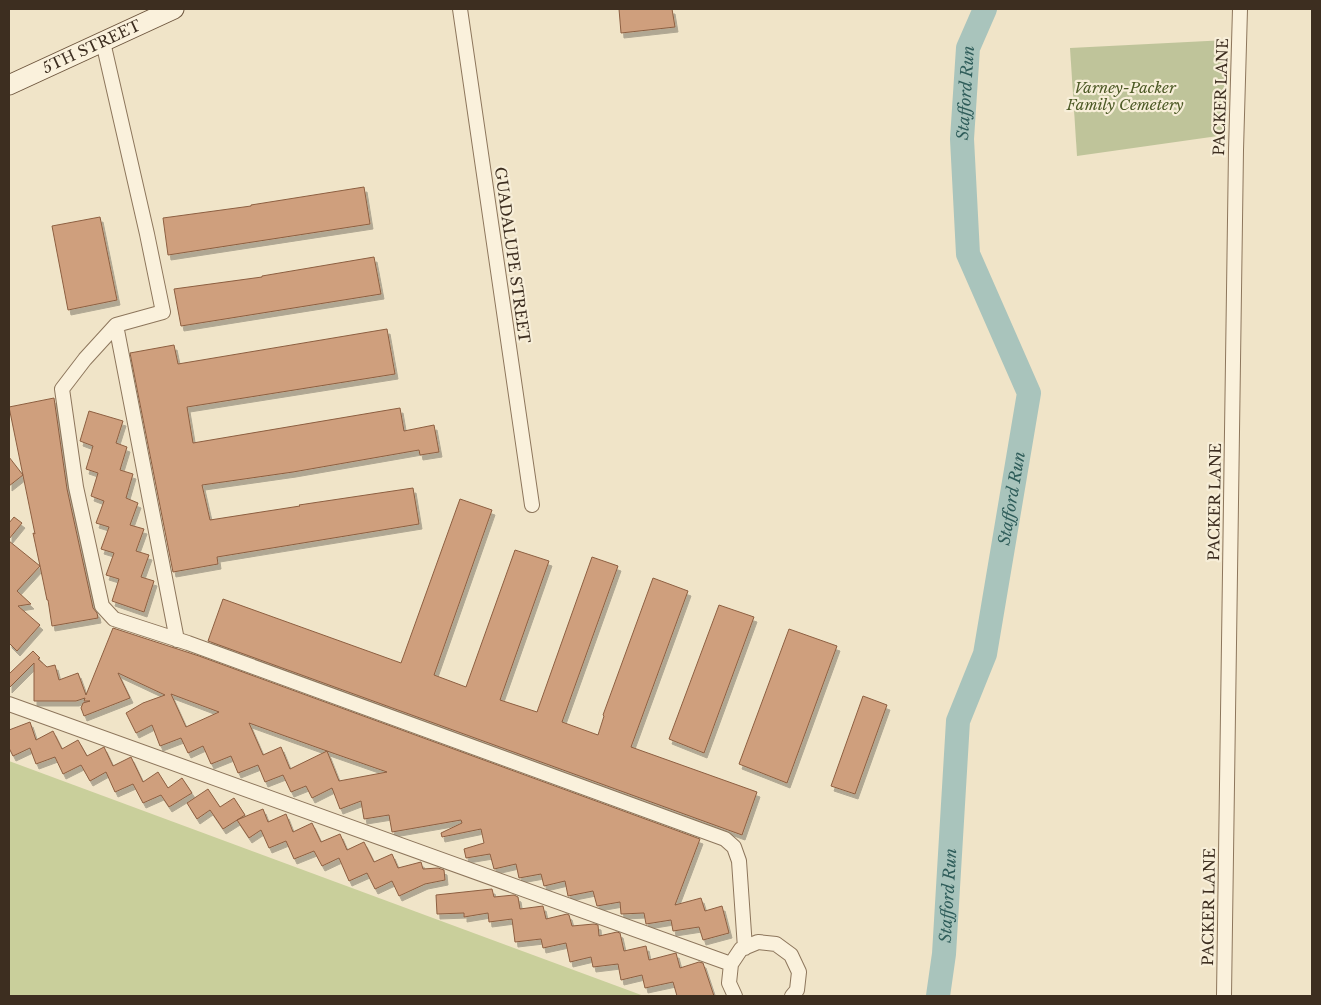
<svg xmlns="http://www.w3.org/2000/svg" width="1321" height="1005" viewBox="0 0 1321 1005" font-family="'Libre Baskerville',serif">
<defs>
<filter id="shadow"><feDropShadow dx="3" dy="5" stdDeviation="0" flood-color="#0004"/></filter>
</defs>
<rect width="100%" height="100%" fill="#f0e4c8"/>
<!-- green -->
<path fill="#c9cf9b" d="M9,761L644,996H9Z"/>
<!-- cemetery -->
<path fill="#bfc49a" d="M1227,40L1225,135L1077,156L1070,48Z"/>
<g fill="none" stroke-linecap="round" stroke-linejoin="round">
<!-- river -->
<path stroke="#a9c4bc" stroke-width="24" id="s1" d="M938,996L944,954L958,721L985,654L1029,393L968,254L962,139L968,48L985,9"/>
</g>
<!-- building -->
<path fill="#cf9f7d" stroke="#8d5f41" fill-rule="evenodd" filter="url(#shadow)" d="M619,9H672L675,27L621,33Z
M364,187L370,224L168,255L163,218L251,206V205Z
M100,217L117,300L68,310L52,226Z
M374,257L381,294L181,326L174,289L262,277V276Z
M387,329L395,374L187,407L193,443L400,408L404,431L434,425L439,452L420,455L419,450L293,472L202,485L210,520L300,506L299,505L413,488L419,524L217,557L218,564L173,572L130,353L174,345L178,364Z
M54,398L67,489L93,608L97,613L98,618L52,626L48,600H47L40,566L17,591L31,604L18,606L40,625L17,651L9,643V541L40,566L33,533L35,534L9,407Z
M89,411L123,421L116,443L127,447L120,470L133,474L126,498L138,503L130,525L144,529L136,551L149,555L141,577L154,581L144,612L112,601L119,579L106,575L114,553L101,549L109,527L96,523L104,501L91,496L98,473L86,469L93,446L80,441Z
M9,457L23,475L9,486Z
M460,499L492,510L434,675L466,687L515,550L549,561L500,700L537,712L592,557L618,566L562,722L598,735L604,716L603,715L653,578L688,591L631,747L757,792L742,835L208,641L223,599L401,663Z
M14,517L22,523L9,539V523Z
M719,605L754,617L704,753L669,739Z
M113,628L199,656L700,839L675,905L701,898L705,911L722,906L729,933L703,940L699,927L673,931L671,920L646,924L644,913L621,914L620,902L597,906L593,891L568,896L565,881L544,886L541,874L519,878L516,864L494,869L490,854L466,858L464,849L484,843L481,829L442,837L441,833L462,823L461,820L392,832L389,815L364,819L361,801L340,809L332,788L312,798L306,786L291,792L283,775L265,782L258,765L238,773L231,756L211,764L203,746L188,753L181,738L160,746L152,725L136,733L126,713L143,703L165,695L118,673L130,698L84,716L81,708L83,703L90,701H84L85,698L76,701H34V663L9,688V674L33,651L40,658L38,659L47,667L55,665L59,680L78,673L86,695ZM171,694L219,712L186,727ZM249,723L327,751L387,772L339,781L327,751L290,769L281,747L263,755Z
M789,629L837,646L787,783L739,764Z
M863,696L887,705L855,794L831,786Z
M30,722L36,740L53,731L62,749L78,740L87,756L104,747L113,766L131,757L143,782L158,772L168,788L182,778L192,793L169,807L161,795L143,803L133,784L115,792L106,772L90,781L81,765L63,774L55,757L36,764L30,748L13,756L9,748V730Z
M208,789L220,807L234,798L245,815L223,829L210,810L197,819L187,803Z
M263,809L268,822L286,814L293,832L312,823L321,842L340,834L347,850L364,842L374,862L392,854L398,868L421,862L423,869L438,868L444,870L445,880L425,884L399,896L392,881L375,889L367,873L349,881L339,858L322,866L314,851L294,859L286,841L269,848L261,830L249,838L237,820Z
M492,889L494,897L514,895L518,897L520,909L543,906L546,919L567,914L569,915L572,926L594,924L598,925L599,936L617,932L620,933L624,951L646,946L649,960L676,953L680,968L699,962L703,963L714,996H677L673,982L645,988L642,975L621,980L618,964L593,967L591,957L570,962L566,943L543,948L541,939L515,942L512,919L489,922L488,913L464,917V913L437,914L436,895Z"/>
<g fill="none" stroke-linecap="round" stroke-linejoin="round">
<defs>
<path id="street" d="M460,9L532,505
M103,42L147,234L163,312L116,325L85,359L62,389L76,487L102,606L114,619L188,643L725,839L734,847L739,861L745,948
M116,325L177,640
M9,704L731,964
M735,996L729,983L731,964L741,949L758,942L776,944L791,955L799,972L797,990L792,996
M1224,996L1236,150L1240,9"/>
<g id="secondary">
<path id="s2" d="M9,85L174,9"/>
</g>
</defs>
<!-- street casing -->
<use href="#street" stroke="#8d765c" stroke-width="16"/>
<!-- secondary casing -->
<use href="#secondary" stroke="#6f573f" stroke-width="21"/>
<!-- street -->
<use href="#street" stroke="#faf1dc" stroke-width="14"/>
<!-- secondary -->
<use href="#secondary" stroke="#faf1dc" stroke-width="19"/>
</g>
<g text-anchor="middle" stroke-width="4.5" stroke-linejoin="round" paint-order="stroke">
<!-- street labels -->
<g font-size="15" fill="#3d2e20" stroke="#f7eed8">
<text dy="5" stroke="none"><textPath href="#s2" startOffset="91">5TH STREET</textPath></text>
<text transform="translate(1221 97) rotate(-88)" y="5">PACKER LANE</text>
<text transform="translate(512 255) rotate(82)" y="5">GUADALUPE STREET</text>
<text transform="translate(1215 502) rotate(-89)" y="5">PACKER LANE</text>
<text transform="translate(1209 907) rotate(-89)" y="5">PACKER LANE</text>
</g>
<!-- park labels -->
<g font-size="15" font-style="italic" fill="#4d5a26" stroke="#f7eed8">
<text x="1125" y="93">Varney-Packer<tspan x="1125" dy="17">Family Cemetery</tspan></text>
</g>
<!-- water labels -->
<g font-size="16" font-style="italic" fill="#2f5d5a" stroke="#f7eed8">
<text dy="6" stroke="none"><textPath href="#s1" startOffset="926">Stafford Run</textPath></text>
<text dy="6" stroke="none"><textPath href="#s1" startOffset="506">Stafford Run</textPath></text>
<text dy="6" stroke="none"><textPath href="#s1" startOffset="101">Stafford Run</textPath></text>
</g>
</g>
<!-- border -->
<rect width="1321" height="1005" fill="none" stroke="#3d2e20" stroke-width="20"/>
</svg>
